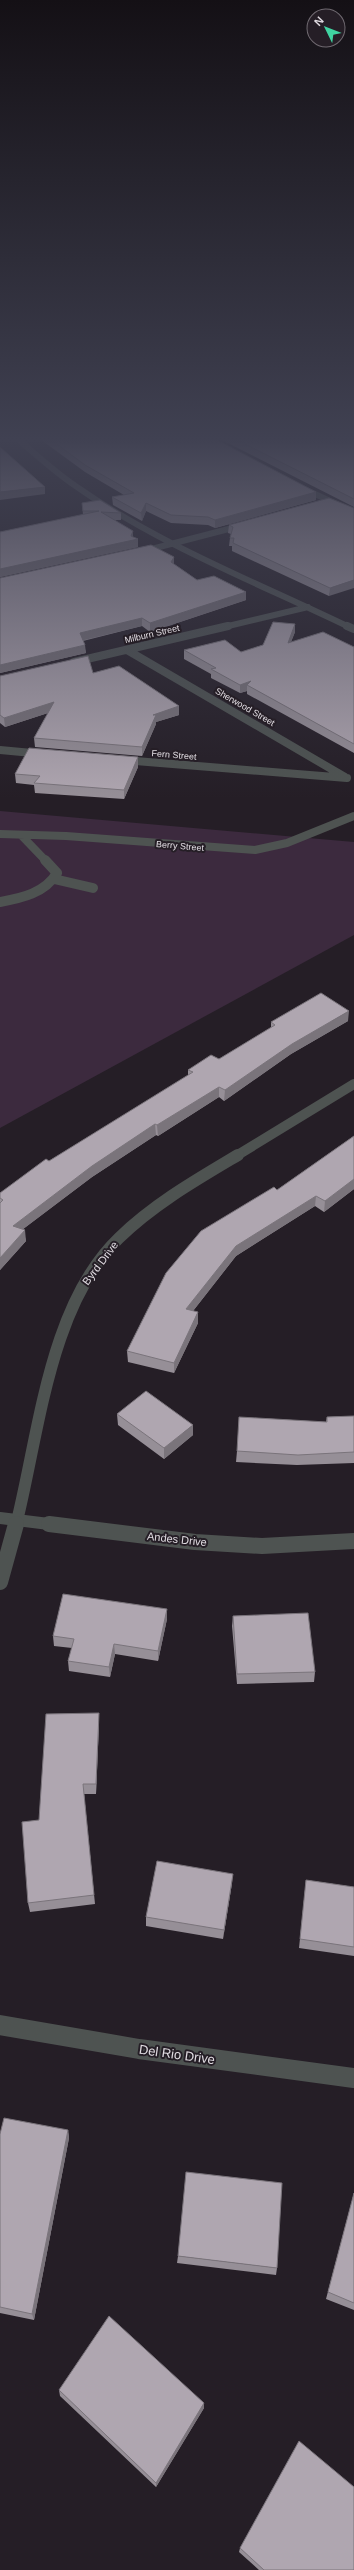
<svg xmlns="http://www.w3.org/2000/svg" width="354" height="2570" viewBox="0 0 354 2570" font-family="Arial,sans-serif">
<rect width="100%" height="100%" fill="#251e26"/>
<!-- green -->
<path fill="#3c2a3e" d="M0,811L354,842V935L0,1128Z"/>
<g fill="none" stroke-linecap="round" stroke-linejoin="round">
<!-- minor-far5 -->
<path stroke="#4e5351" stroke-width="6" d="M18,439C37,456 56,473 77,487C160,545 258,583 349,627
M302,488L354,512
M140,552L244,525
M224,627L308,607"/>
<!-- minor-far4 -->
<path stroke="#4e5351" stroke-width="8" d="M347,626L354,629
M127,650L345,777
M74,662L228,626
M0,750L43,754
M123,760L347,778
M0,834L66,836L255,850L287,843L354,816
M21,835L46,861"/>
<!-- minor-far3 -->
<path stroke="#4e5351" stroke-width="10" d="M54,879L93,888
M0,902C22,898 45,893 57,873L45,860
M236,1156L354,1084"/>
<!-- minor-far2 -->
<path stroke="#4e5351" stroke-width="12" d="M0,1518L57,1525
M16,1525C39,1434 49,1305 119,1238C154,1204 196,1180 238,1155"/>
<!-- minor-far1 -->
<path stroke="#4e5351" stroke-width="16" d="M49,1524L195,1542L262,1546L354,1541
M0,1582L16,1524"/>
<!-- minor -->
<path stroke="#4e5351" stroke-width="20" d="M0,2025L139,2049L354,2078"/>
</g>
<!-- wall -->
<path fill="#968f97" d="M40,439H215L316,500L215,528L208,525L171,523L146,511L142,521L113,505L112,497L124,495L85,472Z
M220,439H354V507Z
M82,503L121,513V520H115L133,537L138,539V547L0,577V532L83,515Z
M354,508L329,596L232,551V546H229L230,538L231,534L228,533L229,525Z
M174,557V564L197,580L246,592V600L150,632L142,626L83,641L86,653L0,673V578Z
M295,624V632L291,642L354,647V753L247,694V691L240,693L211,678V674L184,659V650L241,652L263,645Z
M93,673L179,706V715L156,722V724L142,756L35,747L34,738L48,713L5,727L0,723V676Z
M138,767L124,799L35,793L34,785L16,783L15,774Z
M348,1021L291,1054L224,1101L219,1097L158,1136L156,1135L92,1177L23,1229L26,1241L0,1270V1193L49,1161L188,1076V1070L219,1059L271,1028V1022Z
M354,1136V1189L324,1212L315,1206L236,1256L193,1311L198,1323L174,1373L128,1362L127,1351L277,1190Z
M117,1414L193,1435L164,1459L118,1425Z
M354,1416V1463L297,1465L236,1462L237,1451L326,1422L327,1417Z
M167,1609V1619L158,1661L115,1654L110,1677L69,1671L68,1661L72,1648L54,1646L53,1636Z
M233,1616L315,1672L314,1682L237,1684L232,1626Z
M99,1723L96,1794H84L95,1904L30,1912L28,1903L39,1820Z
M306,1880L354,1887V1956L299,1948Z
M232,1883L223,1939L146,1926V1917Z
M68,2130L69,2138L34,2320L0,2313V2134Z
M354,2193V2310L326,2299Z
M178,2256L277,2268L276,2275L177,2263Z
M59,2390L204,2408L156,2487L60,2396Z
M240,2548L354,2570H259L239,2552Z"/>
<!-- shaded-wall -->
<path fill="#7a747b" d="M45,487V494L0,500V492Z
M316,492V500L215,528V520Z
M146,503V511L142,521L141,513Z
M133,531V539H138V547L0,577V569L131,536Z
M174,557V565L171,562Z
M354,580V588L329,596L330,588Z
M246,592V600L150,632V623Z
M142,618V626L80,641V633Z
M295,624V632L287,651L288,643Z
M85,645L86,653L0,673V665Z
M251,681L247,685V691L240,693V685Z
M54,702V711L5,727L4,718Z
M179,706V715L156,722V724L142,756V747L153,715Z
M138,757V767L124,799V790Z
M349,1011L348,1021L291,1054L224,1101L225,1090L292,1044Z
M219,1087V1097L158,1136L157,1125Z
M155,1124L156,1135L92,1177L14,1236L13,1226L92,1166Z
M354,1179V1189L324,1212L325,1201Z
M316,1196L315,1206L236,1256L186,1320V1309L236,1246Z
M25,1230L26,1241L0,1270V1258Z
M198,1312V1323L174,1373V1363Z
M193,1425V1435L164,1459V1448Z
M167,1609V1619L158,1661V1651Z
M114,1644L115,1654L110,1677L109,1667Z
M99,1713V1723L96,1794V1784Z
M233,1874L232,1883L223,1939L224,1930Z
M68,2130L69,2138L34,2320L32,2314Z
M204,2403V2408L156,2487V2483Z"/>
<!-- building -->
<path fill="#afa6b0" stroke="#7a747b" d="M50,439H215L316,492L215,520L208,517L171,515L146,503L141,513L112,497L134,493L85,465Z
M235,439H354V499Z
M0,447L45,487L0,492Z
M329,498L354,508V580L330,588L233,543L234,538H230L233,527L229,525Z
M100,500L121,513L101,512L133,531L131,536L138,539L0,569V532L99,511H83L82,503Z
M151,545L174,557L171,562L197,580L214,576L246,592L150,623L142,618L80,633L85,645L0,665V578Z
M273,622L295,624L288,643L323,632L354,647V744L247,685L251,681L240,685L211,669L216,668L184,650L225,640L241,652L263,645Z
M88,656L93,673L119,666L179,706L153,715H156L142,747L34,738L54,702L4,718L0,715V676Z
M29,748L138,757L124,790L34,783L40,776L15,774Z
M321,993L349,1011L292,1044L225,1090L219,1087L157,1125L155,1124L92,1166L13,1226L25,1230L0,1258V1203L3,1200L0,1198V1193L46,1159L49,1161L193,1072L188,1070L211,1055L219,1059L275,1025L271,1022Z
M354,1136V1179L325,1201L316,1196L236,1246L186,1309L198,1312L174,1363L127,1351L166,1273L201,1231L274,1187L277,1190Z
M146,1391L193,1425L164,1448L117,1414Z
M354,1416V1452L298,1455L237,1451L239,1417L327,1422V1417Z
M63,1594L167,1609L158,1651L114,1644L109,1667L68,1661L74,1639L53,1636Z
M308,1613L315,1672L237,1674L233,1616Z
M99,1713L96,1784H83L94,1895L28,1903L22,1822L39,1820L46,1714Z
M157,1861L233,1874L224,1930L146,1917Z
M306,1880L354,1887V1947L300,1939Z
M4,2118L68,2130L32,2314L0,2307V2134Z
M186,2172L282,2183L277,2268L178,2256Z
M354,2193V2303L328,2292Z
M109,2316L204,2403L156,2483L59,2390Z
M299,2441L354,2487V2570H264L240,2548Z"/>
<!-- sky -->
<linearGradient id="sky" x2="0" y2="1"><stop stop-color="#141015"/><stop offset="0.55" stop-color="#404152"/><stop offset="1" stop-color="#404152" stop-opacity="0"/></linearGradient>
<rect width="354" height="799" fill="url(#sky)"/>
<g text-anchor="middle" stroke-width="4" stroke-linejoin="round" paint-order="stroke">
<!-- far-street labels -->
<g font-size="9" fill="#e1dce2" stroke="#251e26">
<text transform="translate(152 634) rotate(-13)" y="3">Milburn Street</text>
<text transform="translate(245 707) rotate(30)" y="3">Sherwood Street</text>
<text transform="translate(174 755) rotate(5)" y="3">Fern Street</text>
<text transform="translate(180 846) rotate(5)" y="3">Berry Street</text>
</g>
<!-- street labels -->
<g font-size="11" fill="#e1dce2" stroke="#251e26">
<text transform="translate(100 1263) rotate(-53)" y="4">Byrd Drive</text>
<text transform="translate(177 1539) rotate(6)" y="4">Andes Drive</text>
</g>
<!-- near-street labels -->
<g font-size="13" fill="#e1dce2" stroke="#251e26">
<text transform="translate(177 2054) rotate(8)" y="5">Del Rio Drive</text>
</g>
</g>
<!-- north arrow -->
<g transform="translate(326 28) rotate(313)"><circle r="19" fill="#251e26" stroke="#706a71"/>
<path d="M0-3L7 15L0 10L-7 15Z" fill="#40d4a1"/>
<text y="-6" font-size="11" font-weight="bold" text-anchor="middle" fill="#e1dce2">N</text>
</g>
</svg>
